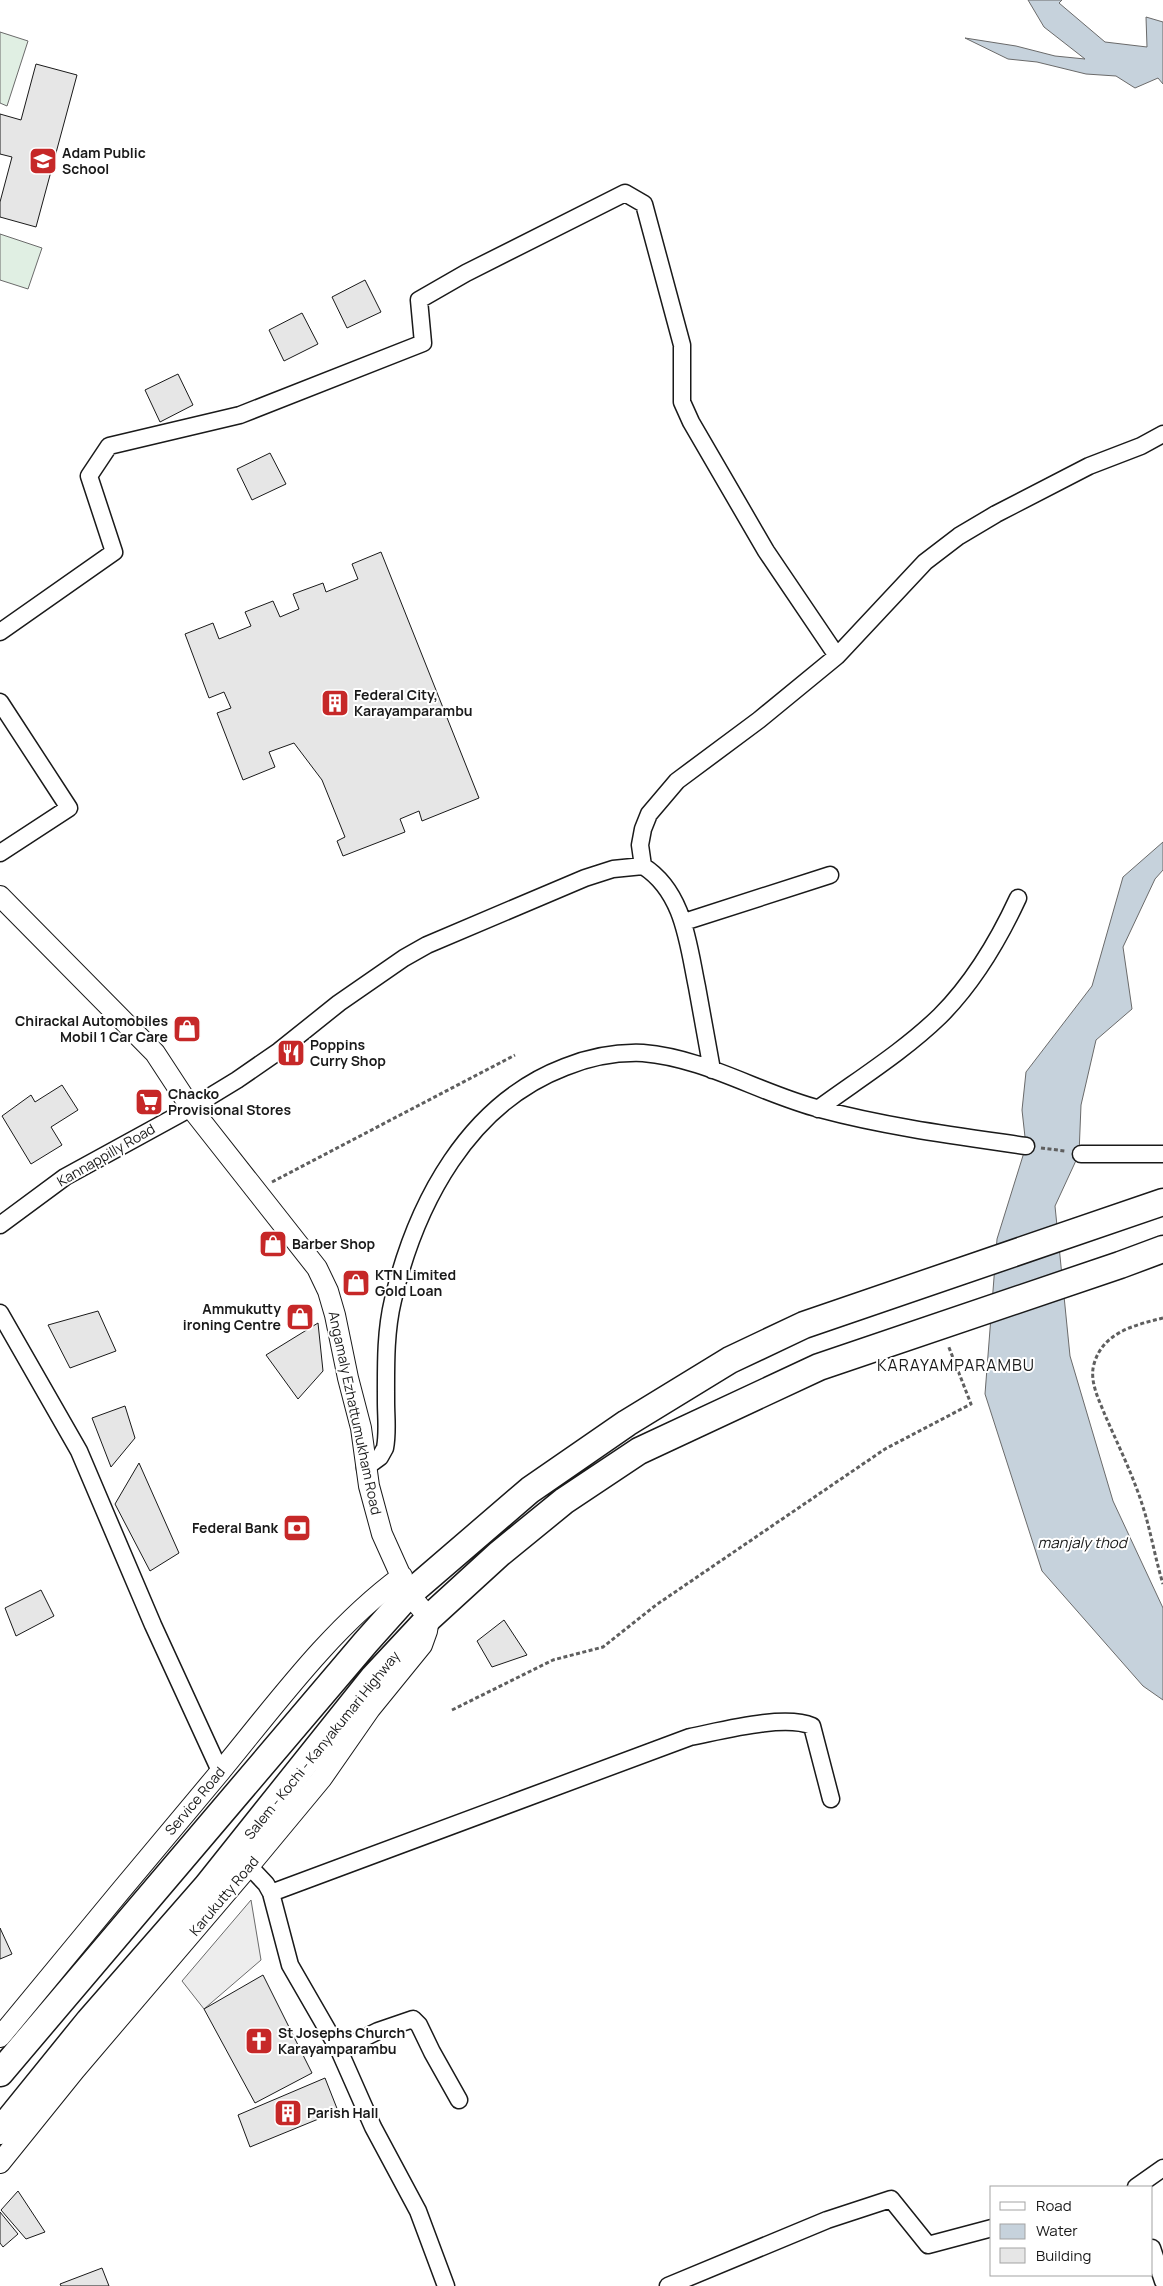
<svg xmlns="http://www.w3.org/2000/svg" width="1163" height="2286" viewBox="0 0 1163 2286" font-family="Manrope,sans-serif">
<rect width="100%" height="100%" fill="#fff"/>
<!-- green -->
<path fill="#e0efe3" stroke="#6a6a6a" d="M0,32L28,41L7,106L0,103Z
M0,234L42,248L28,289L0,280Z"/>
<!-- parking -->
<path fill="#ededed" stroke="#6a6a6a" d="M251,1900L261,1960L204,2009L182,1981Z"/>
<!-- water -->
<path fill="#c6d2dc" stroke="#6a6a6a" d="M1028,0H1062L1059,3L1105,42L1147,47L1146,17L1163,22V84L1158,78L1135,88L1116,76L1086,74L1037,62L1008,59L965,38L1016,46L1055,56L1085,59L1044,27Z
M1163,842V870L1155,879L1123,947L1132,1009L1096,1040L1081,1105L1079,1154L1055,1206L1070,1356L1113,1501L1163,1608V1700L1143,1686L1042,1571L985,1394L997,1239L1026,1146L1022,1110L1026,1072L1092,986L1123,877Z"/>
<!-- building -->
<path fill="#e6e6e6" stroke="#1a1a1a" d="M36,64L77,75L36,227L0,217V202L12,157L0,154V114L21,120Z
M365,280L381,312L347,328L332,297Z
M302,313L318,344L284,361L269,330Z
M178,374L193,405L160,422L145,390Z
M270,453L286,484L252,500L237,469Z
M381,552L479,798L422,821L419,811L400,819L405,832L343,856L337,841L345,837L322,780L294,743L269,752L275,767L243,780L217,713L231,708L224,692L209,698L185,634L213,623L219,639L251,626L245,612L273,601L280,617L299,609L293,594L323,583L326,592L358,579L352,564Z
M62,1085L78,1110L51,1127L62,1145L31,1164L2,1116L31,1095L35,1102Z
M98,1311L116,1351L70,1368L48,1325Z
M318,1323L323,1371L298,1399L266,1355Z
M125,1406L135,1438L111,1467L92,1418Z
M139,1463L179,1553L150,1571L115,1504Z
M41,1590L54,1616L16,1636L5,1608Z
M504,1620L527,1655L492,1667L477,1641Z
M0,1928L12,1954L0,1959Z
M263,1975L312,2073L255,2103L204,2009Z
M325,2078L338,2111L250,2147L238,2115Z
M18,2191L45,2232L26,2239L1,2210Z
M0,2212L18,2234L3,2247L0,2243Z
M102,2268L109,2286H61L60,2284Z"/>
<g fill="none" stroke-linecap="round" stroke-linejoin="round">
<defs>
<path id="minor" d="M0,632L114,552L89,476L109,446L240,415L423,343L419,300L466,273L625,193L644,204L682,345V402L691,422L766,551L837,656
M0,702L69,808L0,853
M643,866L640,845L643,829L649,814L677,781L759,720L837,656L925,562L959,536L996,514L1089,466L1141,446L1163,434
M684,922L830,875
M818,1109C859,1079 904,1051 940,1016C973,983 999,939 1018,898
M1081,1154H1163
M0,1225L65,1177L191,1108L237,1080L279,1051L339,1003L404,958L427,945L585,878L613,869L643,866C684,892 688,944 697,987C702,1015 707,1042 712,1070
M0,1313L79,1451L153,1625L220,1771
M365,1468L380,1457L385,1448C388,1433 386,1417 386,1402C386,1368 385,1333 393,1300C416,1203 468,1104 565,1067C590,1057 617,1052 643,1053C705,1058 761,1094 820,1109C887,1127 957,1136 1026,1146
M249,1866L266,1884L271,1893L290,1965L339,2050L373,2127L418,2211L446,2286
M271,1893L690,1737C721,1731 784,1714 812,1726L831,1799
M339,2050L378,2031L413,2019L419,2025L432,2052L459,2100
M1136,2187L1163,2168
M1152,2248L1163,2281
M668,2286L827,2220L891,2199L928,2245L992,2228"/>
<path id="tertiary" d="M0,896L155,1053L191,1108L317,1268L328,1291L335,1315L348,1378L361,1428L369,1486L382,1534L409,1594L429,1618L427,1631L422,1645L370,1709L322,1778L249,1866L75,2070L0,2163
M0,2037C73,1948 146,1860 220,1772C276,1704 331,1628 402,1576"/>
<path id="trunk" d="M0,2073L366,1642L409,1594L530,1490L627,1423L730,1360L804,1325L1163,1202
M0,2131L89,2021L207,1886L373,1678L429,1618L499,1554L564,1501L639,1451L819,1367L1120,1265L1163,1249"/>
</defs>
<!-- minor casing -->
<use href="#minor" stroke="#1a1a1a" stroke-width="19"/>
<!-- tertiary casing -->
<use href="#tertiary" stroke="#1a1a1a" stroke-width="22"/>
<!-- trunk casing -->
<use href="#trunk" stroke="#1a1a1a" stroke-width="29"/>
<!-- path -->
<path stroke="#5f5f5f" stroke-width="3" stroke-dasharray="4 2.5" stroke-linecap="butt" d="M1041,1148L1065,1151
M272,1182L515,1055
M1163,1318C1135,1325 1103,1332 1094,1364C1089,1381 1099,1400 1105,1415C1118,1445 1133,1475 1143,1507C1151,1532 1155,1558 1163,1584
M452,1710L553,1660L603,1647L656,1605L885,1449L971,1404L948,1345"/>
<!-- minor -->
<use href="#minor" stroke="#fff" stroke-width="16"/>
<!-- tertiary -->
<use href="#tertiary" stroke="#fff" stroke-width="20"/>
<!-- trunk -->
<use href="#trunk" stroke="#fff" stroke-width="26"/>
</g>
<!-- icons -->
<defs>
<symbol id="school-square" viewBox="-11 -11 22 22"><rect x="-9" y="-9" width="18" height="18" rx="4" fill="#c62828" stroke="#fff"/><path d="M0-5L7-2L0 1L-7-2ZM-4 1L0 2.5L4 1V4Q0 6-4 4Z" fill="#fff"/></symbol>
<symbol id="building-square" viewBox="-11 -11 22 22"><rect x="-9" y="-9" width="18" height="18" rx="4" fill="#c62828" stroke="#fff"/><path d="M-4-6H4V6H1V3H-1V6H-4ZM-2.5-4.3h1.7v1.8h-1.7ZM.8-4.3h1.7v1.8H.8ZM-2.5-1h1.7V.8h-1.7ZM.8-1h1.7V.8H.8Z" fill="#fff"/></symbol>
<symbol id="shop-square" viewBox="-11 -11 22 22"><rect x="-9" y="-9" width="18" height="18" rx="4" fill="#c62828" stroke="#fff"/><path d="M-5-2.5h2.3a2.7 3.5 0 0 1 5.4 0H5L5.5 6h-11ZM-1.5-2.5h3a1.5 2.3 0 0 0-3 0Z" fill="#fff"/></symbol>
<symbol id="restaurant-square" viewBox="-11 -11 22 22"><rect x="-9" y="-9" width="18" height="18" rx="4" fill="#c62828" stroke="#fff"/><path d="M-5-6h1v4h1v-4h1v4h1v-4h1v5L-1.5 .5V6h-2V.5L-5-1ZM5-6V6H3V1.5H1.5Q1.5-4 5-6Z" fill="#fff"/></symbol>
<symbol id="supermarket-square" viewBox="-11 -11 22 22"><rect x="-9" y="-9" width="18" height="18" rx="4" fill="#c62828" stroke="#fff"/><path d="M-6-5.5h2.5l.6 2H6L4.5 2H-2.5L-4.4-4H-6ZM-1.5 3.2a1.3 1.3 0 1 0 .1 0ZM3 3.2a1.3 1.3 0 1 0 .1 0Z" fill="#fff"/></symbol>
<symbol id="bank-square" viewBox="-11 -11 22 22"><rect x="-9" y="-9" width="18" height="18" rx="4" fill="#c62828" stroke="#fff"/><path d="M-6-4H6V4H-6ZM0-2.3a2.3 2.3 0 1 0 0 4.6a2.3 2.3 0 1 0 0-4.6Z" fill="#fff"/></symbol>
<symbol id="church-square" viewBox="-11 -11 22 22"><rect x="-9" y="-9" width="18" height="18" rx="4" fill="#c62828" stroke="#fff"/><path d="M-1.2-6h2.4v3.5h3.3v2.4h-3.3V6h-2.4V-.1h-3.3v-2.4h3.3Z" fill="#fff"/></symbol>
</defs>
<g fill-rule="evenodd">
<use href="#school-square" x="27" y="145" width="32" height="32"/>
<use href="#building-square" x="319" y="687" width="32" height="32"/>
<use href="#shop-square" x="171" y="1013" width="32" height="32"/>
<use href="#restaurant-square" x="275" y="1037" width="32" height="32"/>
<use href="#supermarket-square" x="133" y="1086" width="32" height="32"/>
<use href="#shop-square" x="257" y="1228" width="32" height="32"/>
<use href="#shop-square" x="340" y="1267" width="32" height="32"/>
<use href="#shop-square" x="284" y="1301" width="32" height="32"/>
<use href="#bank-square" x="281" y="1512" width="32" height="32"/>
<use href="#church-square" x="243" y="2025" width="32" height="32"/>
<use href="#building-square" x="272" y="2097" width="32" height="32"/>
</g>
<g text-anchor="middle" stroke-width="4" stroke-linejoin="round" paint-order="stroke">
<!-- poi labels -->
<g font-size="14" font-weight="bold" fill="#1a1a1a" stroke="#fff" text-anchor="start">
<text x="62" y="158">Adam Public<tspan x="62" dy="16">School</tspan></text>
<text x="354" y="700">Federal City,<tspan x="354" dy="16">Karayamparambu</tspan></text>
<text x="168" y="1026" text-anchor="end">Chirackal Automobiles<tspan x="168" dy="16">Mobil 1 Car Care</tspan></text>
<text x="310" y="1050">Poppins<tspan x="310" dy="16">Curry Shop</tspan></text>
<text x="168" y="1099">Chacko<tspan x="168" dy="16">Provisional Stores</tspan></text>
<text x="292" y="1249">Barber Shop</text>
<text x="375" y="1280">KTN Limited<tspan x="375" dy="16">Gold Loan</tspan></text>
<text x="281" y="1314" text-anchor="end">Ammukutty<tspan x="281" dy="16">ironing Centre</tspan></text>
<text x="278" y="1533" text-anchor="end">Federal Bank</text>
<text x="278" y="2038">St Josephs Church<tspan x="278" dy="16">Karayamparambu</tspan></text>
<text x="307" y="2118">Parish Hall</text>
</g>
<!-- street labels -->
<g font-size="14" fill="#1a1a1a" stroke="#fff">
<text transform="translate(106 1155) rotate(-30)" y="5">Kannappilly Road</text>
<text transform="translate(355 1413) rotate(78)" y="5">Angamaly Ezhattumukham Road</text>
<text transform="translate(322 1745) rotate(-51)" y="5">Salem - Kochi - Kanyakumari Highway</text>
<text transform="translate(195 1801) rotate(-50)" y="5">Service Road</text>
<text transform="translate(224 1896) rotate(-50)" y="5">Karukutty Road</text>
</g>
<!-- water labels -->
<g font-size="15" font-style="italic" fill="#1a1a1a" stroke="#fff">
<text x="1082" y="1548">manjaly thod</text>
</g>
<!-- quarter labels -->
<g font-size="16" letter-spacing="1" fill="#1a1a1a" stroke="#fff">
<text x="956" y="1371">KARAYAMPARAMBU</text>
</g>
</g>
<!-- legend -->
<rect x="990" y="2186" width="162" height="90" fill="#ffffff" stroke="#a3a3a3"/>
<rect x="1000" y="2202" width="25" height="8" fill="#ffffff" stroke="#a3a3a3"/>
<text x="1036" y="2211" font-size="15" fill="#1a1a1a">Road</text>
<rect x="1000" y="2224" width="25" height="15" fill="#c6d2dc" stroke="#a3a3a3"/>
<text x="1036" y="2236" font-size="15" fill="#1a1a1a">Water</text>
<rect x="1000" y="2248" width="25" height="15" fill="#e6e6e6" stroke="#a3a3a3"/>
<text x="1036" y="2261" font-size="15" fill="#1a1a1a">Building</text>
</svg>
